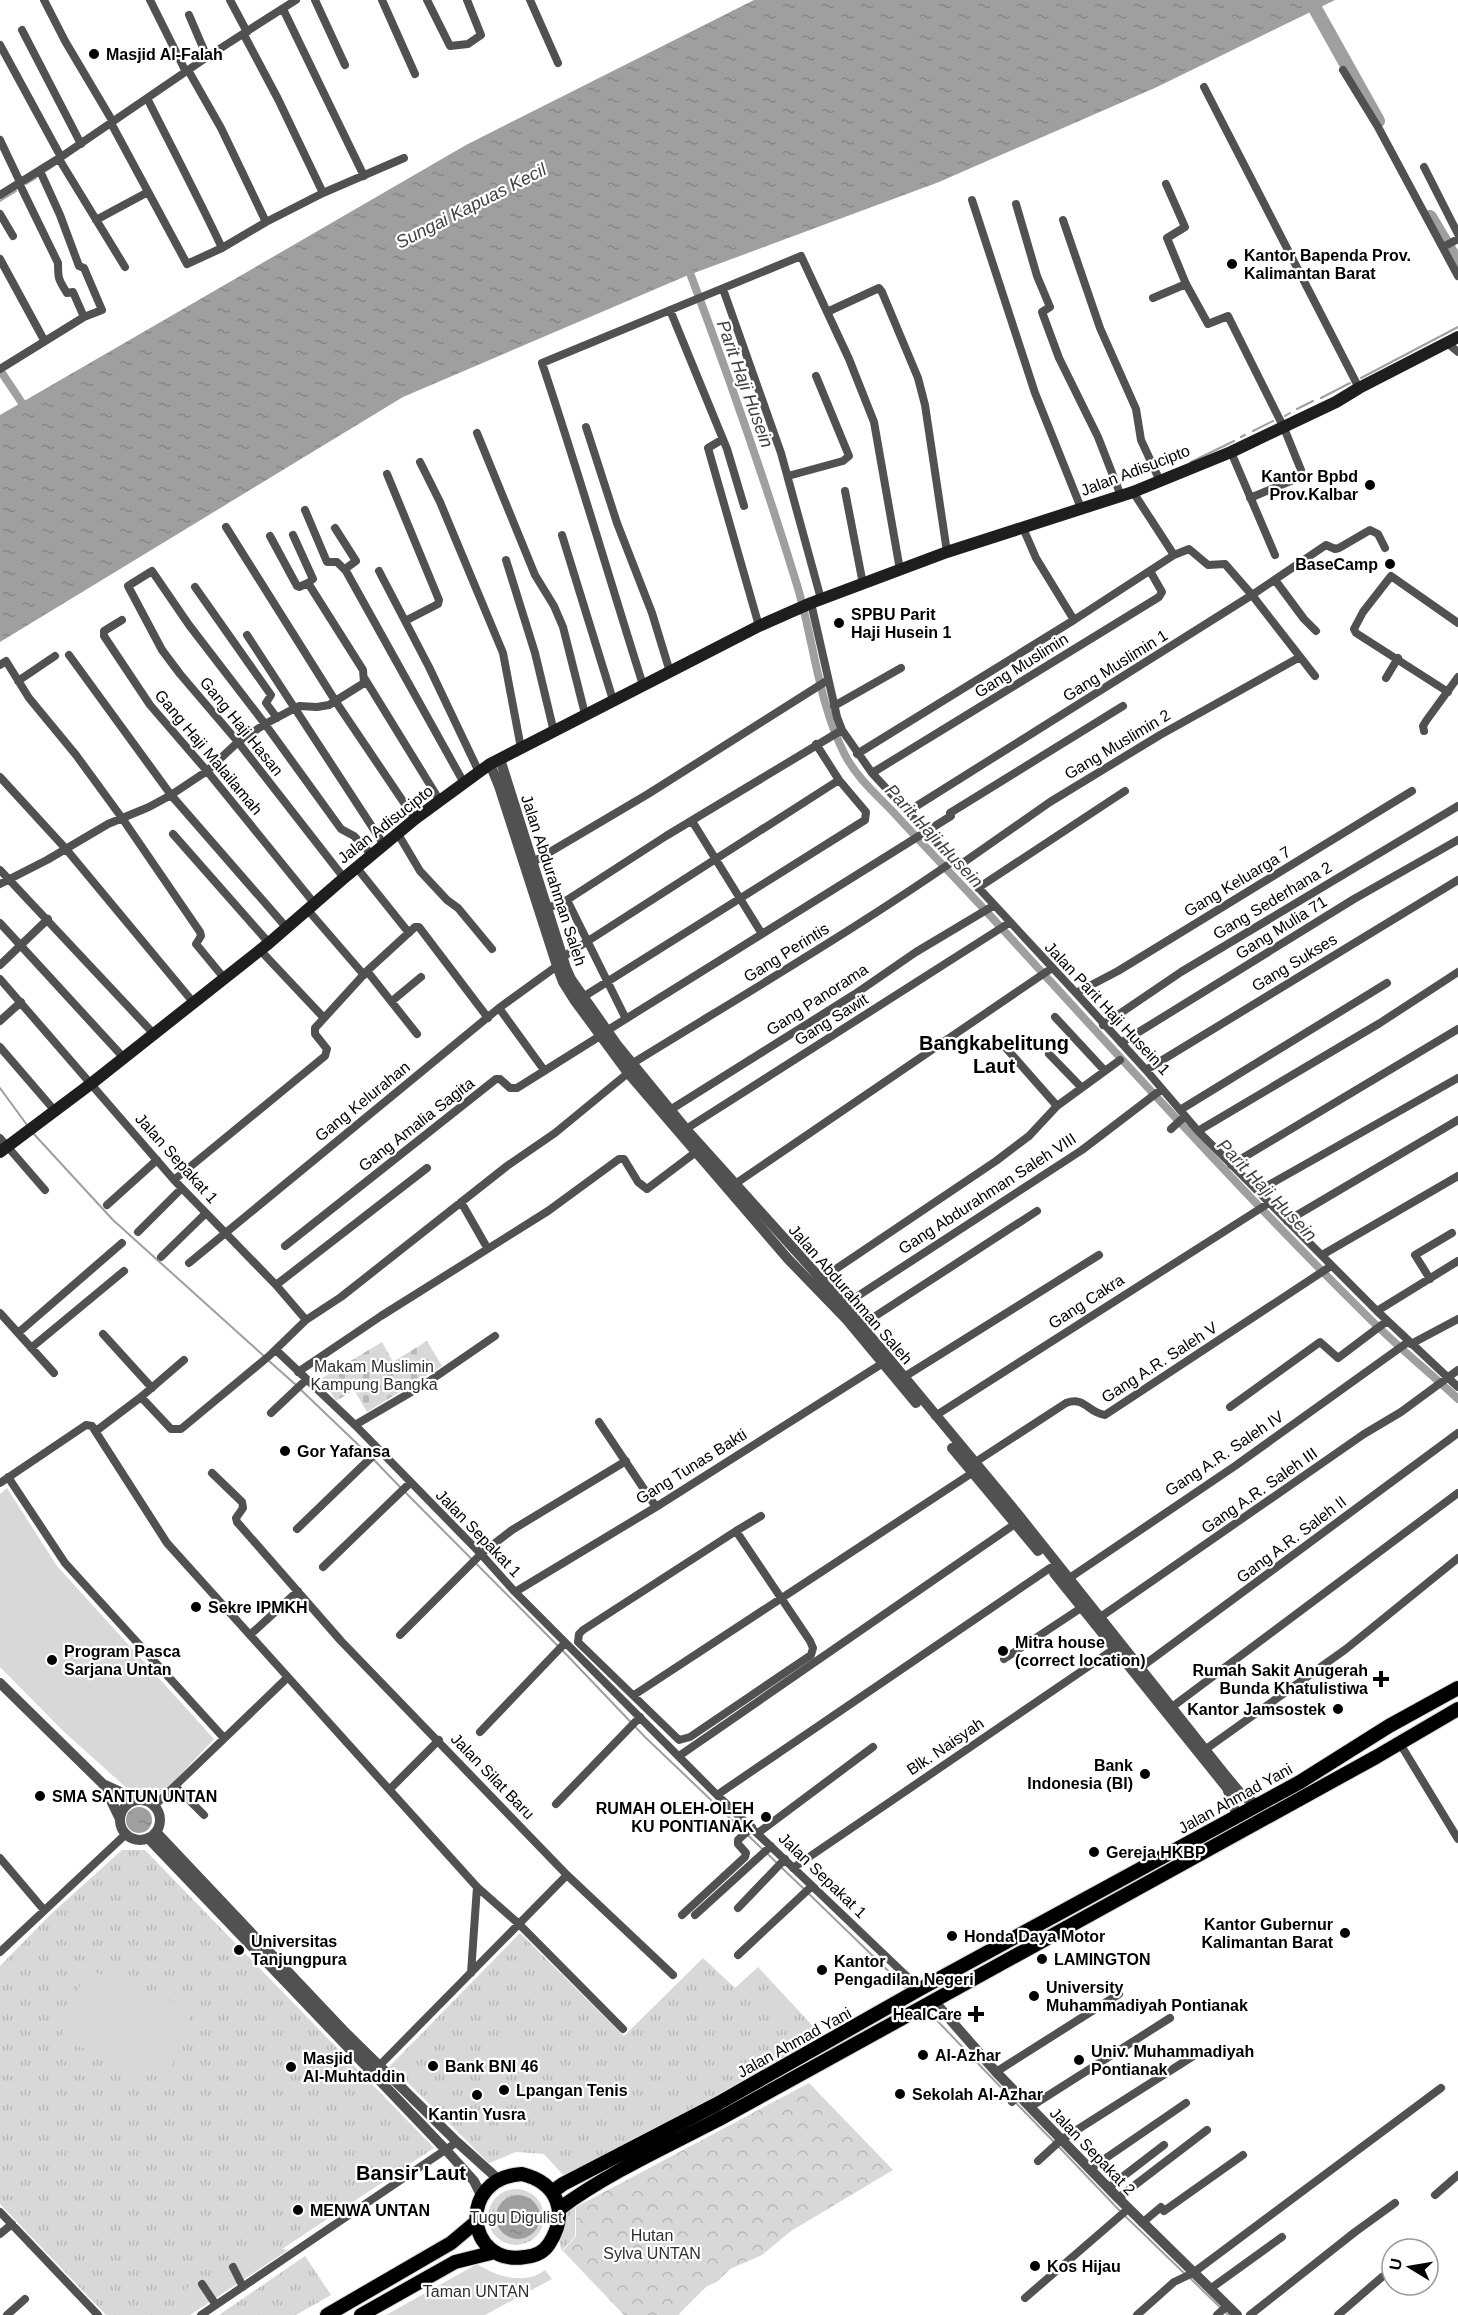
<svg xmlns="http://www.w3.org/2000/svg" width="1458" height="2315" viewBox="0 0 1458 2315" font-family="Arial,sans-serif">
<defs>
<pattern id="grass-tufts" width="24" height="20" patternUnits="userSpaceOnUse" patternTransform="scale(1.5)"><rect width="24" height="20" fill="#d8d8d8"/><path d="M3 7l-1-3M5 7V3M7 7l1-3M15 17l-1-3M17 17v-4M19 17l1-3" fill="none" stroke="#b8b8b8"/></pattern>
<pattern id="forest-crowns" width="20" height="18" patternUnits="userSpaceOnUse" patternTransform="scale(1.5)"><rect width="20" height="18" fill="#d8d8d8"/><path d="M2 6a3 3 0 1 1 6 0M12 15a3 3 0 1 1 6 0" fill="none" stroke="#b8b8b8"/></pattern>
<pattern id="cemetery-stones" width="16" height="16" patternUnits="userSpaceOnUse" patternTransform="scale(1.5)"><rect width="16" height="16" fill="#d8d8d8"/><path d="M2 7V4a2 2 0 0 1 4 0v3zM10 15v-3a2 2 0 0 1 4 0v3z" fill="#b8b8b8"/></pattern>
<pattern id="water-ripples" width="26" height="14" patternUnits="userSpaceOnUse" patternTransform="scale(1.5)"><rect width="26" height="14" fill="#9f9f9f"/><path d="M2 4q2-2 4 0t4 0M15 11q2-2 4 0t4 0" fill="none" stroke="#878787"/></pattern>
</defs>
<rect width="100%" height="100%" fill="#fff"/>
<!-- grass -->
<path fill="url(#grass-tufts)" d="M122,1850H145L434,2148L183,2315H106L0,2204V1966L52,1913Z
M520,1933L624,2036L703,1958L735,1988L758,1967L823,2037L566,2178L544,2154L516,2152L489,2163L397,2072L386,2070Z
M488 2217a28 28 0 1 1 56 0a28 28 0 1 1-56 0Z
M572,2204L575,2207V2236L562,2251C555,2234 562,2216 572,2204Z
M305,2256L331,2295L296,2315H219Z"/>
<!-- forest -->
<path fill="url(#forest-crowns)" d="M809,2083L893,2170L791,2231L762,2255L730,2269L717,2282L707,2286L678,2315H624L563,2251L576,2236V2207Z"/>
<!-- cemetery -->
<path fill="url(#cemetery-stones)" d="M427,1341L442,1366L367,1412L354,1390L336,1401L322,1378L382,1342L393,1362Z"/>
<!-- garden -->
<path fill="#d8d8d8" d="M7,1488L57,1566L214,1739L167,1789L152,1797L131,1792L62,1730L0,1667V1494Z
M86,1969L193,2009L167,2080L60,2039Z
M772,1985L796,2010L781,2026L756,2000Z
M497,2039L536,2050L531,2068L491,2057Z
M487,2075L527,2086L522,2104L482,2093Z
M259,2245L288,2250L190,2315H171L177,2293L193,2285L198,2287L239,2264L236,2259Z
M477,2264C495,2276 525,2286 545,2270L552,2279L485,2315H386Z"/>
<!-- water -->
<path fill="url(#water-ripples)" d="M754,0H1335L1157,87L939,182L686,276L403,397L0,642V415L466,145Z
M126 1820a13 13 0 1 1 26 0a13 13 0 1 1-26 0Z
M496 2217a22 22 0 1 1 44 0a22 22 0 1 1-44 0Z"/>
<g fill="none" stroke-linecap="round" stroke-linejoin="round">
<!-- stream -->
<path stroke="#9f9f9f" stroke-width="2" d="M46,171L55,165
M26,184L36,178
M0,201L16,191
M1361,378L1458,327
M1321,398L1350,383
M1297,409L1313,401
M1285,416L1290,413
M1253,431L1273,421
M1241,437L1245,435
M1191,462L1234,441
M0,1088L27,1125
M32,1132L113,1220L265,1357
M269,1361L296,1385
M300,1389L370,1456
M374,1460L401,1488
M405,1492L558,1646
M562,1650L645,1737L777,1863
M781,1867L805,1890
M809,1894L908,1990
M927,2010L1012,2099
M1016,2103L1054,2142
M1058,2146L1120,2211
M1124,2215L1185,2274
M1189,2277L1228,2315"/>
<!-- canal -->
<path stroke="#9f9f9f" stroke-width="8" d="M687,265C727,371 764,477 797,585C814,641 818,702 845,755C857,778 877,795 895,814C928,850 963,886 996,922C1119,1056 1240,1191 1369,1318C1397,1346 1429,1372 1458,1399
M0,370L26,409"/>
<!-- river -->
<path stroke="#9f9f9f" stroke-width="14" d="M1316,10L1378,121
M1430,217L1458,264"/>
<defs>
<path id="trunk" d="M522,2174C558,2183 569,2213 549,2244C544,2252 535,2256 525,2257C466,2267 456,2178 522,2174Z
M552,2192L563,2184L717,2104L920,1989L1300,1782L1389,1726L1458,1688
M559,2209C609,2172 668,2146 723,2117L1376,1757L1458,1709
M327,2315L451,2243L476,2222
M361,2315L455,2262L495,2252"/>
</defs>
<!-- trunk casing -->
<use href="#trunk" stroke="#dbdbdb" stroke-width="16"/>
<!-- minor -->
<path stroke="#515151" stroke-width="8" d="M44,0L65,41L113,122
M150,0L186,72
M230,0L247,32
M315,0L345,65
M382,0L415,74
M427,0L450,46L468,44L481,35L467,0
M530,0L558,63
M283,9L364,176
M189,15L207,57
M22,30L81,144
M244,35L278,99L323,193
M0,45L61,157
M188,70L221,128L266,222L323,193L404,158
M1343,70L1378,127L1458,276
M1204,87L1359,388
M147,98C172,148 198,197 222,248
M111,123L187,264L222,248L266,222
M0,140L20,182
M59,159L125,267
M1424,167L1458,234
M19,183L58,263C58,278 58,279 67,293L73,292L84,317
M1166,184L1185,227L1167,238L1186,284L1208,324L1228,316L1284,428L1301,470L1300,477L1250,498
M0,195L61,157L210,55L296,0
M972,200L1035,393L1081,508
M1016,204L1037,276L1050,307L1042,312L1059,358L1098,437L1121,496
M0,214L13,236
M96,220L148,192
M1063,220L1100,328L1136,409L1141,440L1160,481
M1443,247L1458,239
M0,259L44,340
M723,289L781,453L821,599
M1153,298L1186,284
M670,310L727,449L744,506
M827,312L879,288L882,292L918,378L925,405L947,552
M1446,342L1458,352
M0,369L84,317L102,310L84,268L79,266L60,215L40,171
M586,427L617,523L652,613L670,672
M477,433L535,575L554,606L563,627L585,714
M723,439L708,448L759,626
M1231,452L1275,555
M420,462L440,502L503,653L521,748
M387,474L439,600L438,604L405,621
M788,476L843,461L849,456L816,376
M845,491L863,584
M305,510L327,562H337L346,571L464,783
M226,527L336,702L415,819
M335,528L356,561L345,569
M1023,528L1036,558L1074,620
M293,535L313,579L308,583
M562,535L613,700
M506,560L535,653L554,732
M379,571L429,667L479,772
M1275,580L1304,619L1316,631
M195,587L271,695L266,703L277,718
M811,603L837,717L842,730L872,773L1076,993L1146,1070L1198,1131L1377,1311L1458,1387
M122,620L104,631V636L150,705L207,771L314,903
M247,635L384,845
M69,655L171,795L286,927
M0,665L6,661L29,698L76,755L122,818L200,932L201,936L196,944L224,978
M1315,676L1252,595L1326,545L1335,549L1339,548L1370,530L1378,534L1385,548
M1386,678L1398,658
M365,679L440,801
M18,681L55,656
M643,685C609,578 578,470 542,363L801,256L849,359L874,422L900,570
M1448,692L1356,633L1354,629L1363,612L1391,576L1458,623
M834,706L901,668
M1424,731L1423,726L1426,721L1458,677
M857,754L1074,620L1174,555L1133,492
M872,773L1159,597L1162,592L1150,571
M0,777L66,849L193,1002
M907,812L1252,595L1225,564L1208,565L1189,549L1174,555
M692,821L762,934
M173,834L269,943
M398,834L420,871L447,900L458,908L492,949
M533,862L648,794L828,680
M957,867L1050,802L1160,735L1300,657
M357,868L409,933
M0,870L153,1033
M344,878L238,742L180,674L162,650L128,586L152,571L189,625L265,724L341,829L354,836L372,855
M0,884L47,860L108,824L149,807L171,795L207,771L238,742L265,724L299,706L317,707L329,705L364,683L363,670L308,583L299,587L297,586L270,536
M978,888L1125,791
M567,900L626,1019
M548,908L567,900L666,836L842,730
M307,909L364,975
M0,923L123,1057
M260,950L324,1018
M563,957L839,780
M0,965L48,919
M367,971L417,1034
M0,979L174,1180L276,1285L306,1320L269,1356L181,1429H171L141,1397
M1076,993L1118,971L1412,791
M583,997L865,820L866,812L839,780L816,744
M392,1001L421,977
M499,1008L544,1070
M1055,1017L1105,1071
M0,1021L21,1002
M1103,1025L1181,972L1458,806
M608,1030L951,816L950,813L1123,706
M1121,1043L1354,899L1458,840
M0,1047L55,1111
M1006,1048L1057,1106
M1049,1054L1082,1088
M633,1063C740,997 849,933 952,862
M1146,1070L1458,880
M670,1110L855,994L916,952L993,906
M1180,1110L1387,983
M686,1129L1009,923
M1171,1129L1185,1116
M1198,1131L1380,1023L1458,972
M0,1138L45,1190
M1231,1165L1458,1029
M174,1180L325,1056L327,1049L315,1034V1028L367,971L415,927H419L488,1018
M735,1184L1052,968
M1258,1191L1458,1078
M461,1202L485,1244
M107,1205L157,1160
M1287,1221L1458,1120
M138,1232L182,1188
M285,1246L496,1079H500L510,1088H517L600,1036
M1322,1255L1458,1176
M161,1257L206,1213
M189,1263L499,1008L557,966
M821,1279L996,1161L1029,1136L1057,1106L1120,1060
M1430,1279L1415,1255L1452,1233
M276,1285L427,1168
M844,1305L1082,1150L1162,1089
M1377,1311L1458,1261
M0,1313L54,1373
M306,1320L341,1297L507,1166L555,1133L628,1073
M857,1328L1037,1211
M18,1333L122,1243
M103,1334L152,1388
M1411,1344L1458,1319
M31,1348L124,1271
M276,1350L355,1425L481,1554L515,1592L717,1795L920,1989
M298,1372L381,1316L548,1211L619,1159H624L638,1182L647,1189L696,1152
M904,1377L1099,1255
M1230,1407L1320,1342L1338,1358L1387,1321
M271,1413L306,1380
M935,1416L1269,1203
M599,1422L656,1507
M355,1425L425,1384L495,1336
M96,1431L141,1397L184,1360
M974,1463L1066,1403C1085,1396 1088,1413 1105,1415L1331,1266
M212,1473L242,1502L243,1508L236,1518L237,1522L341,1641L567,1875L673,1975
M8,1477L65,1563L224,1738
M0,1483L86,1425L92,1426L167,1543L477,1887L519,1924L623,2029
M297,1529L379,1450
M736,1531L810,1641L813,1648L811,1655L690,1737L679,1740L578,1642L579,1634L583,1630L736,1531L761,1516
M323,1567L410,1483
M1068,1579L1235,1466L1408,1342
M515,1592L656,1507L883,1363
M1099,1618L1364,1434L1401,1412L1458,1370
M250,1635L298,1591
M400,1635L481,1554L512,1530L626,1461
M1004,1659L1081,1608
M1140,1668L1458,1433
M634,1695L972,1473
M1172,1707L1458,1493
M480,1732L565,1643
M1399,1742L1458,1839
M1206,1749L1346,1649L1458,1558
M679,1756L1015,1524
M175,1786L204,1815
M390,1789L439,1740
M717,1795L1050,1568
M556,1804L640,1717
M154,1806L287,1678
M758,1833L873,1747
M0,1858L44,1910
M793,1868L1114,1649
M738,1908L785,1859
M682,1915L745,1857L746,1853L738,1844V1840L752,1827
M695,1915L771,1846
M0,1952L126,1834
M738,1955L812,1886
M471,1973L477,1887
M376,2069L567,1875
M996,2072L1119,1994
M1012,2102L1019,2095
M1030,2107L1170,2018
M1038,2161L1061,2140L1198,2053
M1090,2169L1186,2103
M1108,2188L1164,2145
M1435,2195L1458,2175
M1118,2198L1207,2130
M0,2212L98,2315
M1142,2223L1161,2207L1164,2211L1243,2155
M0,2234L12,2224
M233,2267L243,2287
M202,2284L216,2305
M1210,2289L1282,2237
M1025,2298L1128,2209
M7,2315L25,2299
M201,2315L457,2142
M1137,2315L1174,2282L1193,2273L1441,2088
M1217,2315L1227,2306
M1250,2315L1355,2232L1395,2203
M1338,2315L1382,2277"/>
<!-- tertiary -->
<path stroke="#515151" stroke-width="10" d="M500,759L566,968L571,979L618,1046L686,1129L839,1299L891,1361L1017,1513L1227,1777L1242,1795L1257,1805
M490,764L499,786L557,966L563,982L575,1001L628,1073L788,1259L847,1320L916,1403
M952,1448L1038,1551
M1054,1573L1227,1788L1237,1816
M0,1683L103,1784L120,1819
M103,1784L138,1800
M120 1820a20 20 0 1 1 40 0a20 20 0 1 1-40 0Z
M156,1832L344,2031L457,2142L498,2179
M148,1838L446,2150L474,2181L481,2195
M934,2001L996,2072L1118,2198L1237,2315"/>
<!-- secondary -->
<path stroke="#1e1e1e" stroke-width="12" d="M0,1152L92,1083L269,943L344,878L415,819L490,764L759,626L811,603L947,552L1133,492L1231,452L1336,402L1359,388L1458,337"/>
<!-- trunk -->
<use href="#trunk" stroke="#000" stroke-width="14"/>
</g>
<!-- markers -->
<g fill="#000" stroke="#fff" stroke-width="2">
<circle cx="94" cy="54" r="6"/>
<circle cx="1232" cy="264" r="6"/>
<circle cx="1370" cy="485" r="6"/>
<circle cx="1390" cy="564" r="6"/>
<circle cx="839" cy="623" r="6"/>
<circle cx="285" cy="1451" r="6"/>
<circle cx="196" cy="1607" r="6"/>
<circle cx="1003" cy="1651" r="6"/>
<circle cx="52" cy="1660" r="6"/>
<path d="M1378 1670h6v6h6v6h-6v6h-6v-6h-6v-6h6z"/>
<circle cx="1338" cy="1709" r="6"/>
<circle cx="1145" cy="1774" r="6"/>
<circle cx="40" cy="1796" r="6"/>
<circle cx="766" cy="1817" r="6"/>
<circle cx="1094" cy="1852" r="6"/>
<circle cx="1345" cy="1933" r="6"/>
<circle cx="952" cy="1936" r="6"/>
<circle cx="239" cy="1950" r="6"/>
<circle cx="1042" cy="1959" r="6"/>
<circle cx="822" cy="1970" r="6"/>
<circle cx="1034" cy="1996" r="6"/>
<path d="M973 2005h6v6h6v6h-6v6h-6v-6h-6v-6h6z"/>
<circle cx="923" cy="2055" r="6"/>
<circle cx="1079" cy="2060" r="6"/>
<circle cx="433" cy="2066" r="6"/>
<circle cx="291" cy="2067" r="6"/>
<circle cx="504" cy="2090" r="6"/>
<circle cx="900" cy="2094" r="6"/>
<circle cx="477" cy="2095" r="6"/>
<circle cx="298" cy="2210" r="6"/>
<circle cx="1035" cy="2266" r="6"/>
</g>
<g text-anchor="middle" stroke-width="4.5" stroke-linejoin="round" paint-order="stroke">
<!-- poi labels -->
<g font-size="16" font-weight="bold" fill="#000" stroke="#fff" text-anchor="start">
<text x="106" y="60">Masjid Al-Falah</text>
<text x="1244" y="261">Kantor Bapenda Prov.<tspan x="1244" dy="18">Kalimantan Barat</tspan></text>
<text x="1358" y="482" text-anchor="end">Kantor Bpbd<tspan x="1358" dy="18">Prov.Kalbar</tspan></text>
<text x="1378" y="570" text-anchor="end">BaseCamp</text>
<text x="851" y="620">SPBU Parit<tspan x="851" dy="18">Haji Husein 1</tspan></text>
<text x="297" y="1457">Gor Yafansa</text>
<text x="208" y="1613">Sekre IPMKH</text>
<text x="1015" y="1648">Mitra house<tspan x="1015" dy="18">(correct location)</tspan></text>
<text x="64" y="1657">Program Pasca<tspan x="64" dy="18">Sarjana Untan</tspan></text>
<text x="1368" y="1676" text-anchor="end">Rumah Sakit Anugerah<tspan x="1368" dy="18">Bunda Khatulistiwa</tspan></text>
<text x="1326" y="1715" text-anchor="end">Kantor Jamsostek</text>
<text x="1133" y="1771" text-anchor="end">Bank<tspan x="1133" dy="18">Indonesia (BI)</tspan></text>
<text x="52" y="1802">SMA SANTUN UNTAN</text>
<text x="754" y="1814" text-anchor="end">RUMAH OLEH-OLEH<tspan x="754" dy="18">KU PONTIANAK</tspan></text>
<text x="1106" y="1858">Gereja HKBP</text>
<text x="1333" y="1930" text-anchor="end">Kantor Gubernur<tspan x="1333" dy="18">Kalimantan Barat</tspan></text>
<text x="964" y="1942">Honda Daya Motor</text>
<text x="251" y="1947">Universitas<tspan x="251" dy="18">Tanjungpura</tspan></text>
<text x="1054" y="1965">LAMINGTON</text>
<text x="834" y="1967">Kantor<tspan x="834" dy="18">Pengadilan Negeri</tspan></text>
<text x="1046" y="1993">University<tspan x="1046" dy="18">Muhammadiyah Pontianak</tspan></text>
<text x="962" y="2020" text-anchor="end">HealCare</text>
<text x="1091" y="2057">Univ. Muhammadiyah<tspan x="1091" dy="18">Pontianak</tspan></text>
<text x="935" y="2061">Al-Azhar</text>
<text x="303" y="2064">Masjid<tspan x="303" dy="18">Al-Muhtaddin</tspan></text>
<text x="445" y="2072">Bank BNI 46</text>
<text x="516" y="2096">Lpangan Tenis</text>
<text x="912" y="2100">Sekolah Al-Azhar</text>
<text x="477" y="2120" text-anchor="middle">Kantin Yusra</text>
<text x="310" y="2216">MENWA UNTAN</text>
<text x="1047" y="2272">Kos Hijau</text>
</g>
<!-- street labels -->
<g font-size="16" fill="#000" stroke="#fff">
<text transform="translate(1135 470) rotate(-21)" y="6">Jalan Adisucipto</text>
<text transform="translate(1021 665) rotate(-32)" y="6">Gang Muslimin</text>
<text transform="translate(1115 665) rotate(-32)" y="6">Gang Muslimin 1</text>
<text transform="translate(242 726) rotate(51)" y="6">Gang Haji Hasan</text>
<text transform="translate(1117 744) rotate(-31)" y="6">Gang Muslimin 2</text>
<text transform="translate(209 752) rotate(50)" y="6">Gang Haji Malailamah</text>
<text transform="translate(385 824) rotate(-38)" y="6">Jalan Adisucipto</text>
<text transform="translate(554 880) rotate(72)" y="6">Jalan Abdurahman Saleh</text>
<text transform="translate(1237 881) rotate(-31)" y="6">Gang Keluarga 7</text>
<text transform="translate(1272 900) rotate(-31)" y="6">Gang Sederhana 2</text>
<text transform="translate(1281 927) rotate(-32)" y="6">Gang Mulia 71</text>
<text transform="translate(786 952) rotate(-32)" y="6">Gang Perintis</text>
<text transform="translate(1294 962) rotate(-31)" y="6">Gang Sukses</text>
<text transform="translate(817 999) rotate(-33)" y="6">Gang Panorama</text>
<text transform="translate(1108 1008) rotate(47)" y="6">Jalan Parit Haji Husein 1</text>
<text transform="translate(831 1019) rotate(-32)" y="6">Gang Sawit</text>
<text transform="translate(362 1101) rotate(-39)" y="6">Gang Kelurahan</text>
<text transform="translate(416 1124) rotate(-38)" y="6">Gang Amalia Sagita</text>
<text transform="translate(177 1158) rotate(48)" y="6">Jalan Sepakat 1</text>
<text transform="translate(987 1193) rotate(-33)" y="6">Gang Abdurahman Saleh VIII</text>
<text transform="translate(851 1294) rotate(49)" y="6">Jalan Abdurahman Saleh</text>
<text transform="translate(1086 1301) rotate(-33)" y="6">Gang Cakra</text>
<text transform="translate(1159 1362) rotate(-33)" y="6">Gang A.R. Saleh V</text>
<text transform="translate(1224 1453) rotate(-34)" y="6">Gang A.R. Saleh IV</text>
<text transform="translate(691 1466) rotate(-32)" y="6">Gang Tunas Bakti</text>
<text transform="translate(1259 1490) rotate(-35)" y="6">Gang A.R. Saleh III</text>
<text transform="translate(479 1533) rotate(46)" y="6">Jalan Sepakat 1</text>
<text transform="translate(1291 1539) rotate(-37)" y="6">Gang A.R. Saleh II</text>
<text transform="translate(945 1746) rotate(-34)" y="6">Blk. Naisyah</text>
<text transform="translate(493 1776) rotate(46)" y="6">Jalan Silat Baru</text>
<text transform="translate(1235 1798) rotate(-29)" y="6">Jalan Ahmad Yani</text>
<text transform="translate(823 1875) rotate(44)" y="6">Jalan Sepakat 1</text>
<text transform="translate(794 2042) rotate(-29)" y="6">Jalan Ahmad Yani</text>
<text transform="translate(1093 2151) rotate(46)" y="6">Jalan Sepakat 2</text>
</g>
<!-- park labels -->
<g font-size="16" fill="#2f2f2f" stroke="#fff">
<text x="374" y="1372">Makam Muslimin<tspan x="374" dy="18">Kampung Bangka</tspan></text>
<text x="516" y="2223">Tugu Digulist</text>
<text x="652" y="2241">Hutan<tspan x="652" dy="18">Sylva UNTAN</tspan></text>
<text x="476" y="2297">Taman UNTAN</text>
</g>
<!-- water labels -->
<g font-size="18" font-style="italic" fill="#404040" stroke="#fff">
<text transform="translate(471 206) rotate(-27)" y="6">Sungai Kapuas Kecil</text>
<text transform="translate(745 384) rotate(70)" y="6">Parit Haji Husein</text>
<text transform="translate(934 836) rotate(47)" y="6">Parit Haji Husein</text>
<text transform="translate(1267 1190) rotate(46)" y="6">Parit Haji Husein</text>
</g>
<!-- quarter labels -->
<g font-size="20" font-weight="bold" fill="#000" stroke="#fff">
<text x="994" y="1050">Bangkabelitung<tspan x="994" dy="23">Laut</tspan></text>
<text x="411" y="2180">Bansir Laut</text>
</g>
</g>
<!-- north arrow -->
<g transform="translate(1410 2267) rotate(281)"><circle r="28" fill="#ffffff" stroke="#999999" stroke-width="1.5"/>
<path d="M0-4.5L10 22L0 15L-10 22Z" fill="#000000"/>
<text y="-9" font-size="16" font-weight="bold" text-anchor="middle" fill="#000000">U</text>
</g>
</svg>
